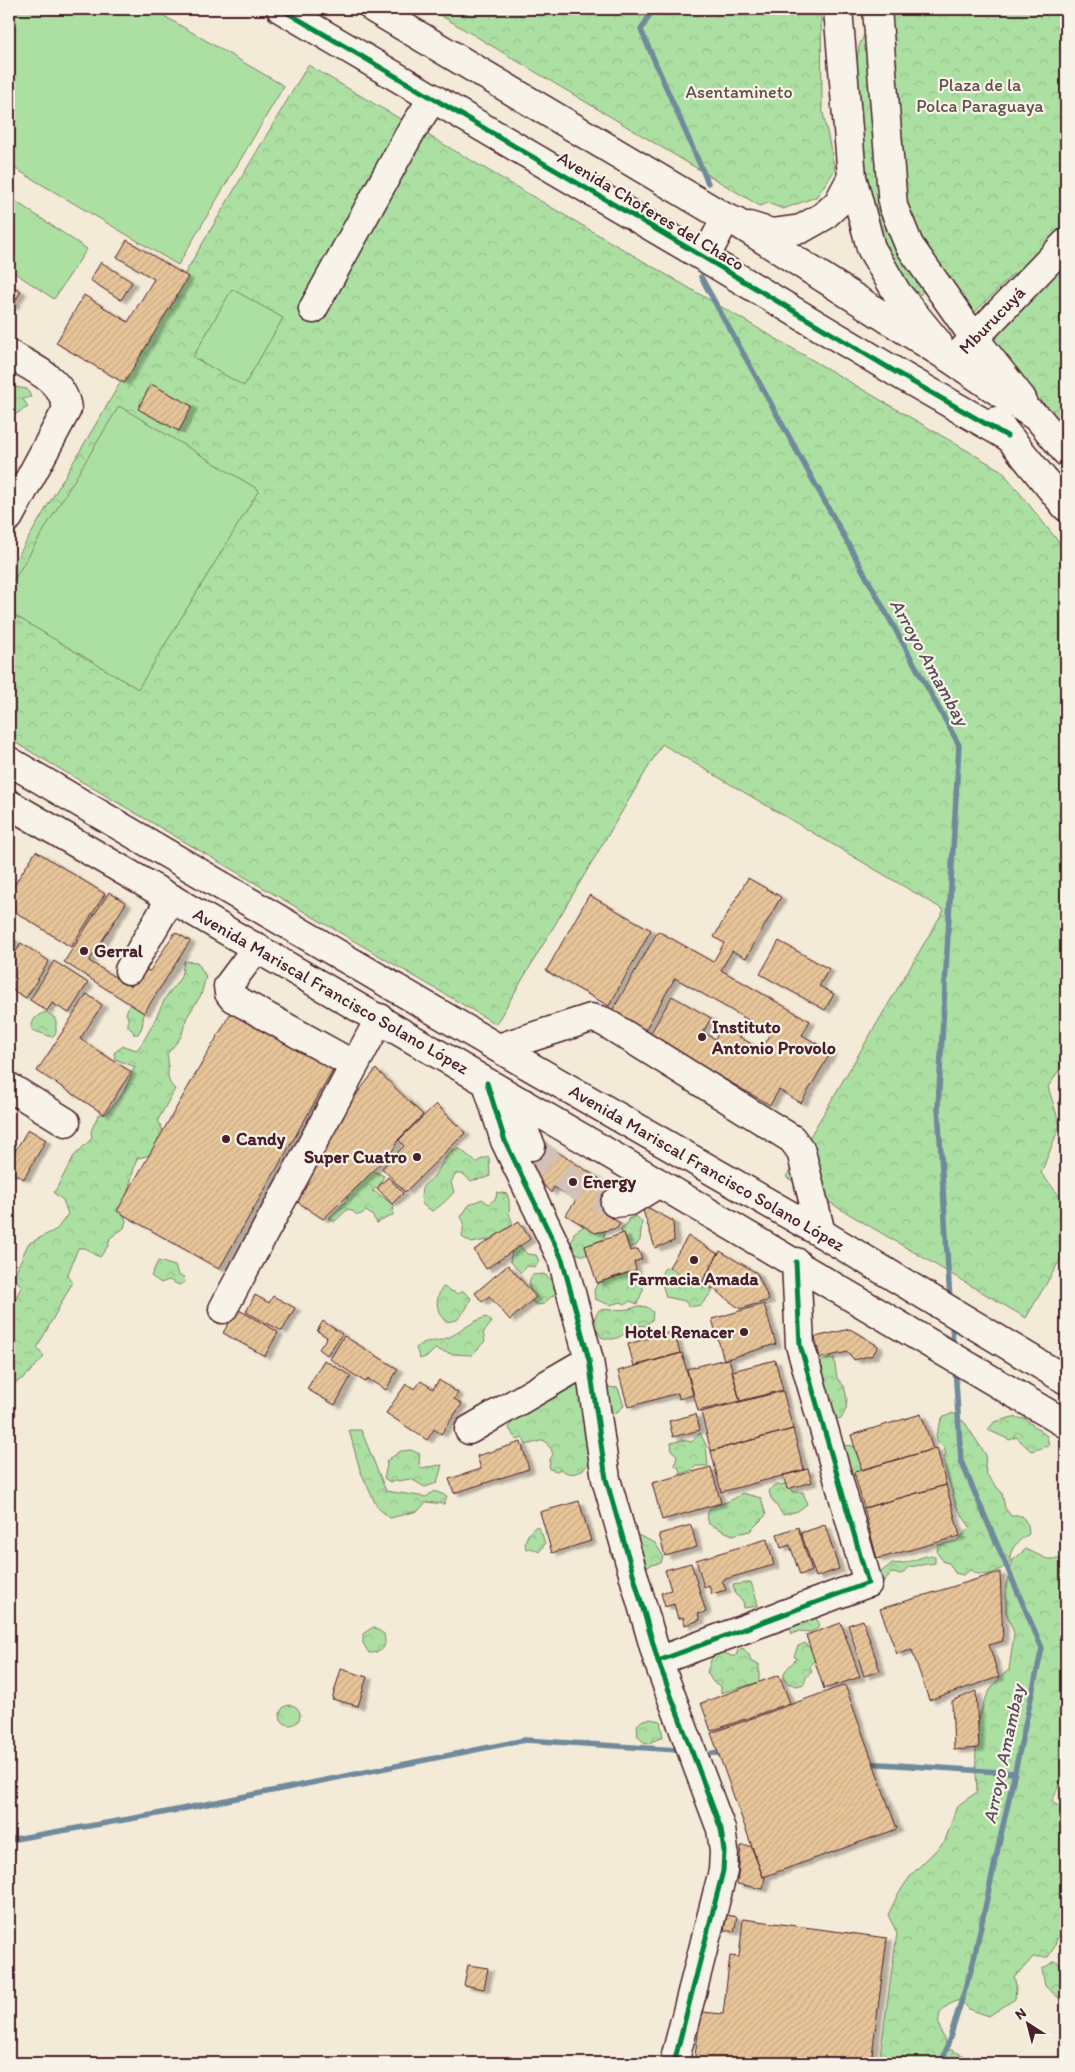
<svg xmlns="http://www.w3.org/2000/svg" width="1075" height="2072" viewBox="0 0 1075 2072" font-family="Itim,sans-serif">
<defs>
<pattern id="forest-crowns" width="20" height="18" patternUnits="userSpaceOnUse" patternTransform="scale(1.25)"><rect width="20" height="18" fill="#ace0a2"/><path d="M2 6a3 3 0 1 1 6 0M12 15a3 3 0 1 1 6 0" fill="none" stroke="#96c08c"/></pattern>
<pattern id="building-hatch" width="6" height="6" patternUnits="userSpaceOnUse" patternTransform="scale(1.25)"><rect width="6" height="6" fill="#e7c599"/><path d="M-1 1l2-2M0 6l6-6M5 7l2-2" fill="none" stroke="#c8a984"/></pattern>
<filter id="shadow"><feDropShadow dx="5.5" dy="3" stdDeviation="1" flood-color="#0004"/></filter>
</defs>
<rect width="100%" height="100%" fill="#f4ead8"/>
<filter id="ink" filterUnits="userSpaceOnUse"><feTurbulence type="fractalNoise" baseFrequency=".02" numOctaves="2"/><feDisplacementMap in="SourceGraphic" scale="10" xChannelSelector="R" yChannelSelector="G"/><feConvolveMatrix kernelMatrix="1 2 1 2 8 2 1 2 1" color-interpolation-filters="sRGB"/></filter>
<g filter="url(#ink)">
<!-- forest -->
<path fill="url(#forest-crowns)" stroke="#7b8066" d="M430,9H821L822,108L835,170L816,197L783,209L768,203L760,206Z
M887,9H1066V222L1019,272L1013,274L973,314L939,270L920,295L896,272L878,244L857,131L859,98L854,82L859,46L866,31Z
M308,65L1002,471L1066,551V1059L1048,1087L1060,1125L1041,1173L1066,1204V1250L1026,1318L786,1177L944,910L662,744L496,1024L9,739V571Z
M1066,262V427L984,342Z
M14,387L27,389L31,397L23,399L28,407L14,415L12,410L9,411V390L13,389Z
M184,961L197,962L206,976L201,995L187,1017L181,1037L167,1054C171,1067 163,1079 175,1089L158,1120L167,1140C159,1149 150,1157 137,1158L126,1198L123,1212L126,1221L124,1228L110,1238L108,1246L100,1257L93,1254L86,1248H78L68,1274L72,1283L37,1348L44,1357L25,1377L11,1385L9,1395V1316L10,1308L22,1286L13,1278L28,1244L57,1229L68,1214L63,1200L54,1193L74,1156L92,1138L91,1131L98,1115L106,1114L123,1093L135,1067L115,1059L114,1053L123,1046L137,1050C149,1035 156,1016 165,999C168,992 175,987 179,980C182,975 183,967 184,961Z
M130,1004L144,1013L142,1027L138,1034H133L134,1032L128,1027V1018L126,1013Z
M47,1012L56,1019V1033L52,1037L32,1030C31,1020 37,1014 47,1012Z
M460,1149L477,1163L481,1159L489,1157L490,1176C484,1180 478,1178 471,1181L463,1174H456L451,1182L454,1192C448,1199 440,1207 432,1211L422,1204C419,1180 426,1188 436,1173C442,1165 445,1157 452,1150Z
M370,1169L384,1176L379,1186L372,1191C382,1194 386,1201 394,1205L393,1215L377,1223L372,1215L366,1211C355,1219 357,1212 348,1209L334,1222L329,1218L347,1200L349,1190L359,1185Z
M497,1192L507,1194C511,1202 508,1209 510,1216C511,1219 513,1222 512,1225L491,1239L472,1243L462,1237L464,1222L461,1217L469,1205L482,1199L489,1204L496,1198Z
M636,1216L642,1222L640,1240L636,1246L628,1248L624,1233H621V1229L627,1224L628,1219Z
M584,1226L605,1230L604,1239L585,1246L587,1255H581L573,1252L571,1245L574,1233Z
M520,1246L527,1254L536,1255L539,1261L535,1267L527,1266L521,1273L510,1261L512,1251Z
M158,1261L175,1266L178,1275L184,1277L185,1282L179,1285L169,1280L161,1283L151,1276Z
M669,1267L700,1286L703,1281L711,1286L712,1292L701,1305L689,1307L685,1301L666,1297L660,1277L664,1269Z
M634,1271L643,1276V1290L637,1304L630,1301L626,1304L620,1302L610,1305L595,1299L594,1290L598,1283Z
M544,1274L558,1285L559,1290C554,1296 548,1298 544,1304L537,1305L532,1302C532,1291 526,1285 532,1275Z
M443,1287L458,1294L463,1291L471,1298L466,1309L457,1320L446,1322C436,1312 434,1299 443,1287Z
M638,1306L647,1307L653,1312L652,1320L645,1326L628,1324L626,1326L628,1331C618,1339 613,1341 601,1337L597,1329L593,1328L595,1317L599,1310C613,1308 626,1312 638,1306Z
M486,1317L492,1322L483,1333L485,1341L472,1355L452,1354L435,1349L428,1356L420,1359L416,1348C426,1339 429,1343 441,1340C458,1336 468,1322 486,1317Z
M834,1358L837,1378L844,1386L847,1399L846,1409L841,1419L828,1417L824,1378L818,1371L822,1360Z
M568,1375L583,1390L588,1418L584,1426L593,1459C583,1471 574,1479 560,1469L557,1471L549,1469L550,1460L553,1454L551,1449L544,1440L526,1445L523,1438L516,1440L509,1428L515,1416Z
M607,1387L618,1388L624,1406L617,1412L606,1415Z
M953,1413L965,1423L986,1455L985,1467L987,1475L1002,1493L1005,1508L1011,1516H1022L1028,1525L1029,1534C1018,1541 1009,1548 1010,1562C998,1572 985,1580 970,1570L963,1575L955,1573L949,1563L944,1562L937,1553L938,1545L957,1541L970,1527L956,1506L943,1460L946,1454L943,1446L938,1443L936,1435L942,1418Z
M1013,1417L1025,1419L1047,1436L1049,1446L1031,1451L1016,1437L1010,1440L988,1430L994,1422Z
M349,1430H361L386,1491L426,1497L434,1491L447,1496L444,1504L426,1502L418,1511L390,1518L377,1507L360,1470Z
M700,1433L706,1445L708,1466H696L692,1470L680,1474L679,1468L675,1466L677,1455L672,1451L671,1443L682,1440L692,1442Z
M842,1445L853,1446L862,1466L860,1470L854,1472L855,1476H849Z
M411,1450L420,1454L419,1461L420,1468L442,1465L437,1483L425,1487L411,1479L390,1482L384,1478L387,1465L386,1461L401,1451Z
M786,1483L794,1492H803L807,1504L798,1511L783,1515L771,1498L769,1491L774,1485H781Z
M742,1493L761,1498L766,1515L750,1531L732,1535L709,1524C702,1505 719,1506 731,1500C735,1499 739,1495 742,1493Z
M537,1526L542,1534L545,1544L539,1552L531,1548L526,1549C523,1540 529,1531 537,1526Z
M631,1532L655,1543L663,1556L661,1563L651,1565L630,1578L618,1574L616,1560L610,1555L613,1539Z
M1026,1549L1047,1559H1066V1772L1061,1780L1052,1802L1066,1811V1913L1054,1948L1048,1957H1033L1021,1971L1014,1976L1016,1985L1015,1999L989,2016L969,2009L960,2000C929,2010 938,2027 949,2049L974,2060L976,2063H879L897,1933L888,1915L898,1894L912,1874L945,1841L957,1806L977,1792C975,1751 971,1696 1009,1670L1014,1633L1006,1612V1585L1013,1560Z
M931,1555L935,1557V1563L908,1567L902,1574L891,1573L883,1582L875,1577L892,1563C906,1566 915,1558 931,1555Z
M751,1582C753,1591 757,1597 758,1606L744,1608L743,1601L735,1594L733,1585Z
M815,1617L819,1623L818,1628L811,1632L799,1631L792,1634L790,1628L794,1623Z
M373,1627L384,1634C387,1647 383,1653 369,1653L363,1643V1634Z
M805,1643L813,1651L815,1659L810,1666L812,1672L806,1677L804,1684L797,1686L787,1683L783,1678L785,1671L796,1659L794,1656L798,1646Z
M743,1648L749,1655L751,1662L759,1664V1682L721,1693V1686L713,1682L707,1672L712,1657L723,1652L731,1656H736L738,1650Z
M280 1715a10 10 0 1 1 20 0a10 10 0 1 1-20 0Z
M650,1719L660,1721L663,1737L646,1744L638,1737L637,1725L643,1720Z
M1055,1961L1066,1969V1988L1060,1999L1045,1986L1042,1969Z"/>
<!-- garden -->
<path fill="#ace0a2" stroke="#7b8066" d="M9,9H152L284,86L178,265L9,165Z
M9,197L87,249L54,299L9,269Z
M232,289L283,318L244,386L193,357Z
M119,406L259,490L138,689L9,612V588Z"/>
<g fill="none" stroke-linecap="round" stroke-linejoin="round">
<!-- stream -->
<path stroke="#6f8a9c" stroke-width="5.5" d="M653,9L641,30L708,183
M701,277L959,745L938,1107L950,1300
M952,1322L953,1347
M712,1753L725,1754
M866,1763L1015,1773
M9,1840L152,1815L525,1740L678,1750
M942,2063L972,1967L1042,1648L961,1461L955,1366"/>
</g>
<!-- building -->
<path fill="url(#building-hatch)" stroke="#4a1f2b" filter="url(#shadow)" d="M127,240L188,277L124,383L56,343L84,295L128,322L154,279L117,257Z
M101,262L132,282L121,300L90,280Z
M9,284L21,291L12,307L9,305Z
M151,384L192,406L179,431L138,409Z
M36,851L105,894L71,947L9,908V893Z
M748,878L781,897L746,958L732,951L721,970L810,1021L802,1035L831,1052L801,1103L779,1090L770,1105L649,1036L672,996L711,1018L703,1032L715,1039L722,1027L762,1050L771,1033L675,978L644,1032L611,1013L658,931L713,962L724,943L714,937Z
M109,892L126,903L89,961L131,987L142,969L150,971L175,932L190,941L144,1013L64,962Z
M589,895L651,930L609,1006L546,971Z
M9,937L16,941L9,954Z
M779,941L829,969L819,986L834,994L825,1010L760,974Z
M21,943L49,961L26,998L9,988V964Z
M54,961L88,983L69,1013L52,1003L47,1011L30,1000Z
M87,994L102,1005L80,1039L131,1072L104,1114L37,1071Z
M233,1009L335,1067L219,1269L117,1211Z
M376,1069L423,1115L398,1140L393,1150L359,1185L323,1219L296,1201L345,1110Z
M1066,1088V1108L1058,1103Z
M436,1104L465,1133L405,1192L382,1168L404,1146L399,1140Z
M28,1129L46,1140L24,1179L9,1171V1162Z
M537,1139L622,1193L607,1215L620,1223L617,1228L595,1233L566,1215L576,1200L554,1187L551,1193L536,1176L537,1170L525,1155Z
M388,1177L403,1193L392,1204L377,1188Z
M641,1204L673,1221L674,1241L655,1248Z
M519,1221L530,1239L486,1269L474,1250Z
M624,1233L630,1251L638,1249L642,1259L634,1262L636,1270L597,1283L585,1246Z
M688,1236L718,1254L700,1286L669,1267Z
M720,1251L757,1273L769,1300L740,1309L703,1281Z
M508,1265L536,1297L510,1320L489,1296L482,1302L475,1293Z
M255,1295L269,1303L273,1296L295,1308L282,1331L246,1312Z
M764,1304L776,1344L724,1360L712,1319Z
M237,1309L278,1332L265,1356L223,1333Z
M323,1321L342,1334L327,1355L319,1349L327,1337L317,1331Z
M850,1329L878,1346L873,1355L854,1360L848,1352L820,1358L815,1337Z
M674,1331L680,1353L634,1366L628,1344Z
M344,1336L398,1369L386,1390L368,1379L365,1382L330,1359Z
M682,1353L693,1395L679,1399L678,1393L628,1407L618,1371Z
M729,1358L740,1401L698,1411L687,1369Z
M324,1360L351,1376L335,1405L307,1389Z
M775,1360L783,1390L740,1401L732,1371Z
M439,1380L458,1393L454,1399L462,1404L441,1434L434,1429L427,1440L386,1413L406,1384L415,1389L421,1381L433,1389Z
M783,1391L793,1429L711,1451L701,1412Z
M696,1414L700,1430L673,1437L669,1421Z
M921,1414L933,1449L862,1470L851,1435Z
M793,1429L804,1470L721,1492L711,1451Z
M521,1442L529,1469L454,1493L449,1479L481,1469L477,1456Z
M937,1448L946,1485L864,1508L854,1472Z
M711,1467L721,1503L662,1520L652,1483Z
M808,1469L812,1482L787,1489L783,1475Z
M946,1485L960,1536L877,1559L864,1508Z
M579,1501L591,1541L552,1553L540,1512Z
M691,1525L697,1547L665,1556L659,1534Z
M825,1525L839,1569L816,1577L801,1533Z
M798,1527L812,1571L800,1575L790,1545L781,1548L777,1534Z
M767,1539L774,1565L722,1580L726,1590L712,1594L709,1585L704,1587L696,1560Z
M691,1563L706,1612L698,1614L700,1620L685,1625L683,1617L678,1619L674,1604L665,1607L661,1593L671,1590L665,1570Z
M1000,1572L1003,1641L989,1645L999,1677L929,1700L912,1650L897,1654L880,1609Z
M863,1620L880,1671L864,1676L848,1625Z
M841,1623L860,1677L824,1689L806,1635Z
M341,1669L367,1677L358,1706L332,1699Z
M779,1675L790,1703L711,1731L701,1703Z
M845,1685L897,1829L763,1877L711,1733Z
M976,1691L979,1748L954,1750L952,1701Z
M741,1846H751L763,1877L765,1876L763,1889L737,1884Z
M727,1915L737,1917L734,1932L724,1930Z
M743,1919L887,1938L871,2063H694L701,2012L723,2014L730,1956L739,1957Z
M468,1965L488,1968L484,1989L464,1985Z"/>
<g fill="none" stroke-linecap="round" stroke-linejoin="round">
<!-- minor-tunnel -->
<path stroke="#d2c1b5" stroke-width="28" stroke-dasharray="28 14" stroke-linecap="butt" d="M531,1146C553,1167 585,1198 615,1203"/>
<defs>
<path id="minor" d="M281,9L705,258L904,377L1007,436
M374,9L726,218L736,222L952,360L1039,419L1066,452
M838,9L852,177L871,248L897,293L938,343
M877,9L893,206L909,245L975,339L1022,399
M749,226L772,233L801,229L824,216L838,203L852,177
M705,258L726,218
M313,309L409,135L433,98
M962,351L1066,243
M9,354C31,367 64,380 67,409L9,517
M996,421L1066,507
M257,947L228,986L229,993L233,998L354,1065
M129,970L171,898
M498,1048L591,1018L603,1021L792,1139L801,1151L821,1233
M487,1083L505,1141L562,1259L589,1360L606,1479L658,1661L721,1829L724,1851L723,1871L674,2063
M9,1087L66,1122
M523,1103C521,1119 523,1132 531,1146
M615,1203L630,1201L659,1183
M223,1309L380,1018
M469,1430L589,1360
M658,1661L868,1583L800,1345L796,1262"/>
<path id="major" d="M9,761L498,1048L821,1233L1066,1380
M9,804C363,1008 715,1215 1066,1424"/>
</defs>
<!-- minor casing -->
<use href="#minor" stroke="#4a1f2b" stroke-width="31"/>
<!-- major casing -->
<use href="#major" stroke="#4a1f2b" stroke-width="31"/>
<!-- minor -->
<use href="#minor" stroke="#f7f3e8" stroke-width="28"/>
<!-- major -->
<use href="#major" stroke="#f7f3e8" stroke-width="28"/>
<defs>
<path id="cycleway" d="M281,9L705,258L904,377L1007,436
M487,1083L505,1141L562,1259L589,1360L606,1479L658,1661L721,1829L724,1851L723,1871L674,2063
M658,1661L868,1583L800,1345L796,1262"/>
</defs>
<!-- cycleway casing -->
<use href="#cycleway" stroke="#f7f3e8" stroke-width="8"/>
<!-- cycleway -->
<use href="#cycleway" stroke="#00873e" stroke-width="5"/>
</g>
</g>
<!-- markers -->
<g fill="#4a1f2b" stroke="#f7f3e8" stroke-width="2">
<circle cx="84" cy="951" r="5"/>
<circle cx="702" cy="1037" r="5"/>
<circle cx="226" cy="1139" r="5"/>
<circle cx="417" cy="1157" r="5"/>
<circle cx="573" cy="1182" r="5"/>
<circle cx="694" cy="1260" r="5"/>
<circle cx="744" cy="1332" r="5"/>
</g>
<g text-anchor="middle" stroke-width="4.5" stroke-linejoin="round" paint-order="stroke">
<!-- park labels -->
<g font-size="18" fill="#624f49" stroke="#f7f3e8">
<text x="980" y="91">Plaza de la<tspan x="980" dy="21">Polca Paraguaya</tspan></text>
<text x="739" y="98">Asentamineto</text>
</g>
<!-- street labels -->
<g font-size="18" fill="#4a1f2b" stroke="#f7f3e8">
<text transform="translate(651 211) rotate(31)" y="6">Avenida Choferes del Chaco</text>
<text transform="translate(992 320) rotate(-46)" y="6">Mburucuyá</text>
<text transform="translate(331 991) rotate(30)" y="6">Avenida Mariscal Francisco Solano López</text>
<text transform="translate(707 1168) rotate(30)" y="6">Avenida Mariscal Francisco Solano López</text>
</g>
<!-- poi labels -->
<g font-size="18" font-weight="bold" fill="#4a1f2b" stroke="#f7f3e8" text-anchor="start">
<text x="94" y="957">Gerral</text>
<text x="712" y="1033">Instituto<tspan x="712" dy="21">Antonio Provolo</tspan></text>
<text x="236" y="1145">Candy</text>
<text x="407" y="1163" text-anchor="end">Super Cuatro</text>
<text x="583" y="1188">Energy</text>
<text x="694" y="1285" text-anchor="middle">Farmacia Amada</text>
<text x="734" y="1338" text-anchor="end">Hotel Renacer</text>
</g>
<!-- water labels -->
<g font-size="19" font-style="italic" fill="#5a4c5a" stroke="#f7f3e8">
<text transform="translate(930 662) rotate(61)" y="7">Arroyo Amambay</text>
<text transform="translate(1003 1754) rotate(-78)" y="7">Arroyo Amambay</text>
</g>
</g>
<!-- margin -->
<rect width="1075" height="2072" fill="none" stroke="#f7f3e8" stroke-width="30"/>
<rect x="15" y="15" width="1045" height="2042" fill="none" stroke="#4a1f2b" stroke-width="2" filter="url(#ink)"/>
<!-- north arrow -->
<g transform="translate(1028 2024) rotate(324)" stroke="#f7f3e8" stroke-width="4" paint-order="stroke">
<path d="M0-4L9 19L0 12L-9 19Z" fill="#4a1f2b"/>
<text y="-8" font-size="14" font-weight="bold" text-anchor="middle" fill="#4a1f2b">N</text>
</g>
</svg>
